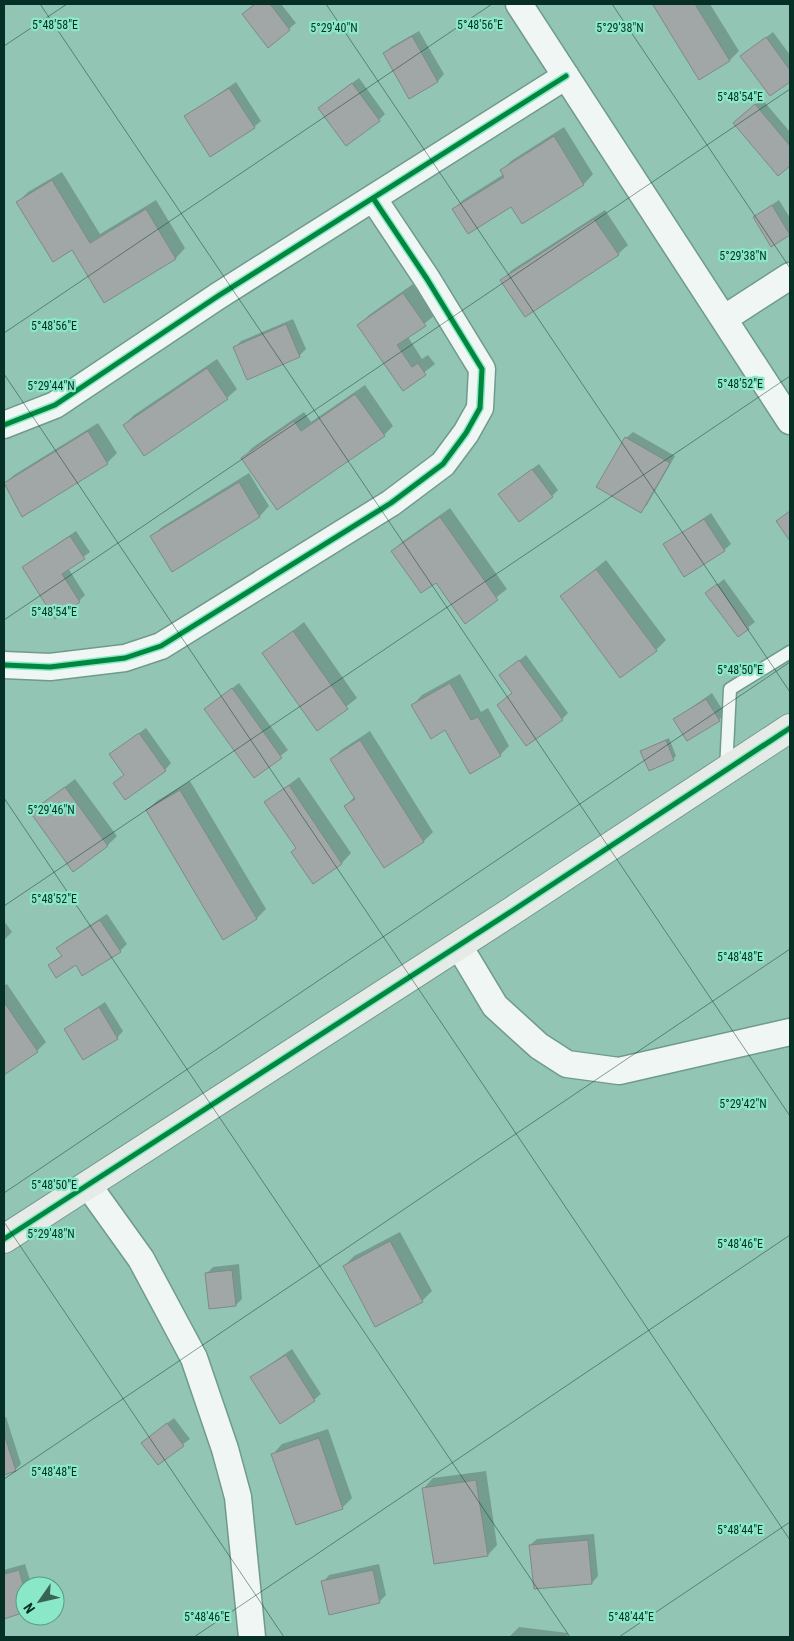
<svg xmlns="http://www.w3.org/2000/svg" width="794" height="1641" viewBox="0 0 794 1641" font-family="'Roboto Condensed',sans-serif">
<rect width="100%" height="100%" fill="#92c5b4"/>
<!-- shadow -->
<path fill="#0003" d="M255,4H281L296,23L268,46L250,8Z
M656,4H710L739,51L730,60Z
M419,31L444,74L438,81L409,97L384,54L391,47Z
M773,32L790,55V80L770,95L742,56Z
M359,78L385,114L379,120L326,102Z
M236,82L261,121L254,127L185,117Z
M762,99L790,132V164L778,174L741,117Z
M564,127L593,174L584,184L522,223L512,205L453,210L463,200L504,174L501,171L511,161Z
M62,172L100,234L156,200L185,248L176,258L104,301L72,249L18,202L28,192Z
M779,200L790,218V233L771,245L754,217Z
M605,210L628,245L618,254L502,280L512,270Z
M413,284L435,315L408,337L422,359L428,355L435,364L403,389L359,325L369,315Z
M293,319L306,349L300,355L248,378L234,348L241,341Z
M217,359L237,389L227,398L124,425L134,415Z
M365,385L393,426L384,435L243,458L252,448L304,412L311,422Z
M98,423L117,453L107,463L23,515L4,484L14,475Z
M633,432L675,456L647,505L641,511L626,438Z
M539,464L558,490L552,496L506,488Z
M249,473L269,506L260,516L172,570L152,536L162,527Z
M450,508L507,589L465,622L436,581L393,551L402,542Z
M711,513L731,544L724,550L665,545Z
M76,531L90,552L68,568L85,595L79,601L23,567Z
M606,560L666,640L656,650L562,596Z
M724,579L755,622L738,635L707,593Z
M304,622L357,698L317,730L263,654Z
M526,655L568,713L562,719L498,705L513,692L501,675Z
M460,674L481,712L488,708L509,746L500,755L445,728L413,705L422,695Z
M239,683L288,750L255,776L205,709Z
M712,693L725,714L719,720L675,719Z
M146,728L171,763L165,770L125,774L111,754Z
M370,731L433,832L424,841L346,806L355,796L332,759L341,750Z
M669,738L676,756L673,759L642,751Z
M299,777L351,853L342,863L314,882L297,848L266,802Z
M75,779L117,836L107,846L31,813Z
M190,781L266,909L257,918L224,938L147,810L157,801Z
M107,914L127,944L120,951L83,974L76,963L49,966L63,955L58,948L64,942Z
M4,921L12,932L4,940Z
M7,984L46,1042L37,1051L4,1074V986Z
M105,1002L123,1031L117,1038L65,1029Z
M400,1232L432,1291L422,1301L344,1266L354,1256Z
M239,1264L242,1299L236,1305L207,1273L213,1267Z
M292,1349L321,1394L314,1400L252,1377Z
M4,1417H6L21,1464L15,1470L4,1474Z
M174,1418L190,1439L158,1463L150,1436Z
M328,1429L352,1498L342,1508L273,1454L282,1444Z
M486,1471L497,1545L488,1555L424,1488L433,1478Z
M594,1534L598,1576L592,1583L530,1545L537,1539Z
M25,1564L32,1586H25V1611L4,1618V1570Z
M379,1564L386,1595L379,1602L323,1582L329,1575Z
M519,1627L568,1633L567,1637H509Z"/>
<!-- building -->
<path fill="#a1a6a7" stroke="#7f8a88" d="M255,4H270L290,30L268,48L242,14Z
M655,4H695L730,61L699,80L653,5Z
M412,36L438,82L409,99L383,53Z
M766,37L790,70V82L770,96L740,56Z
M352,83L380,121L346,146L318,108Z
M229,88L255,128L210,157L184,116Z
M755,104L790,146V166L778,176L733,123Z
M554,136L584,185L522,224L511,207L468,234L452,209L504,177L500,170Z
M52,180L90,243L146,209L176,259L104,303L72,250L53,262L16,202Z
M772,205L790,235L771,247L753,217Z
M594,219L619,255L525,317L500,280Z
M403,293L426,326L397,345L412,367L418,363L426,375L403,391L357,325Z
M286,324L300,357L247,380L233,347Z
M207,368L228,399L144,456L123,425Z
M355,394L385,436L277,510L241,458L294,421L301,431Z
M88,431L108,464L22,517L4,483Z
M625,437L670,463L641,513L596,487Z
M532,469L553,497L519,522L498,494Z
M239,482L260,517L172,572L150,536Z
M790,511V541L776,521Z
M440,517L498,600L465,624L436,583L421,593L391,551Z
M704,519L725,551L684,577L663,544Z
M70,536L85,559L62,574L80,602L55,619L22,567Z
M596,569L657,651L620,678L560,596Z
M717,584L749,629L738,637L705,593Z
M293,631L348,709L317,731L262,653Z
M519,660L563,720L526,746L497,705L512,693L499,675Z
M450,683L471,720L478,717L501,756L470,774L445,730L431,739L411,705Z
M232,688L282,758L254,778L204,709Z
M706,699L720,721L687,741L673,719Z
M139,733L166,771L125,800L113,783L124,775L109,754Z
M360,740L424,842L384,868L344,806L355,799L330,759Z
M666,740L674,760L649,771L640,751Z
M289,785L342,864L313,884L291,852L296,848L264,802Z
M65,787L108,846L73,872L30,812Z
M180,790L257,919L223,940L146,810Z
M100,920L121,952L82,976L76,965L56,978L48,965L62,956L56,948Z
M4,1002L38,1052L4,1075Z
M99,1007L118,1039L83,1060L64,1029Z
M390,1241L423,1302L375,1327L343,1266Z
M232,1270L236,1306L209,1309L205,1273Z
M286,1355L315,1401L280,1424L250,1377Z
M167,1423L184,1446L158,1465L141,1443Z
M4,1434L16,1471L4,1475Z
M319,1438L343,1509L296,1525L271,1454Z
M476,1480L488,1556L434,1564L422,1488Z
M588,1540L592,1584L534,1589L529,1545Z
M19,1570L25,1591V1612L4,1619V1574Z
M373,1570L380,1603L329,1615L321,1581Z"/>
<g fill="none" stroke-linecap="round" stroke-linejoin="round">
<defs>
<path id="lane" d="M726,770L730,689L790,652"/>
<path id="street" d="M519,4L790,421
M725,318L790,276
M4,425L55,405L218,296L566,76
M4,665L50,667L125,658L161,646L391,503L443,464L466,433L480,408L482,369L427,279L373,198
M459,946L495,1006L539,1046L567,1064L619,1071L790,1032
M88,1185L141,1259L194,1358L225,1449L238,1497L252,1637"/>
<path id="secondary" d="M4,1239L512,911L790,728"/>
</defs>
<!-- lane casing -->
<use href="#lane" stroke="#709a8d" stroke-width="15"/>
<!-- street casing -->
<use href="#street" stroke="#709a8d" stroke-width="29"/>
<!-- secondary casing -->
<use href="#secondary" stroke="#709a8d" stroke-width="30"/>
<!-- lane -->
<use href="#lane" stroke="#eff6f4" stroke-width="12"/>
<!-- street -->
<use href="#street" stroke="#eff6f4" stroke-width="26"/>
<!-- secondary -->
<use href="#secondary" stroke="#e7ebe7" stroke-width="28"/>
<defs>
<path id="cycleway" d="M4,425L55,405L218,296L566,76
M4,665L50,667L125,658L161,646L391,503L443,464L466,433L480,408L482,369L427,279L373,198
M4,1239L512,911L790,728"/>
</defs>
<!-- cycleway casing -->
<use href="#cycleway" stroke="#8ae7c8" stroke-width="8"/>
<!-- cycleway -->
<use href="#cycleway" stroke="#00873e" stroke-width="5"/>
</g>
<!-- ticks -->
<path fill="none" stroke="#063025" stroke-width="1" stroke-opacity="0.45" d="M40,4L790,1116M326,4L790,692M612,4L790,268M4,46L67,4M4,333L492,4M4,374L790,1540M4,620L790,89M4,798L570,1637M4,906L790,376M4,1193L790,662M4,1222L284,1637M4,1479L790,949M194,1637L790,1235M619,1637L790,1522"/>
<g font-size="12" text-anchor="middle" fill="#063025" stroke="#8ae7c8" stroke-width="4.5" stroke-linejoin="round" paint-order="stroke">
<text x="55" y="29">5°48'58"E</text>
<text x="480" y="29">5°48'56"E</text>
<text x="334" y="32">5°29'40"N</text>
<text x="620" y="32">5°29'38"N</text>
<text x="740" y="101">5°48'54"E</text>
<text x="743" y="260">5°29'38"N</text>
<text x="54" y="330">5°48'56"E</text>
<text x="740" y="388">5°48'52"E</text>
<text x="51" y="390">5°29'44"N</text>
<text x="54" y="616">5°48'54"E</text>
<text x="740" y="674">5°48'50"E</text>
<text x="51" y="814">5°29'46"N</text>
<text x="54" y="903">5°48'52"E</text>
<text x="740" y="961">5°48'48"E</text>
<text x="743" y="1108">5°29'42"N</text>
<text x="54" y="1189">5°48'50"E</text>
<text x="51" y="1238">5°29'48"N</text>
<text x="740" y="1248">5°48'46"E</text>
<text x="54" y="1476">5°48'48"E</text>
<text x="740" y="1534">5°48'44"E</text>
<text x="207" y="1621">5°48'46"E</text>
<text x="631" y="1621">5°48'44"E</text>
</g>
<!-- border -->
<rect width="794" height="1641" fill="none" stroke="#063025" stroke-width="10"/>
<!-- north arrow -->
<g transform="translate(40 1601) rotate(236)"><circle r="24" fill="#8ae7c8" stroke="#559e87"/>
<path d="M0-4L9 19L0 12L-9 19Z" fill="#376457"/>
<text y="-8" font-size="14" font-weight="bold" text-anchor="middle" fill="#063025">N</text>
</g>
</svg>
